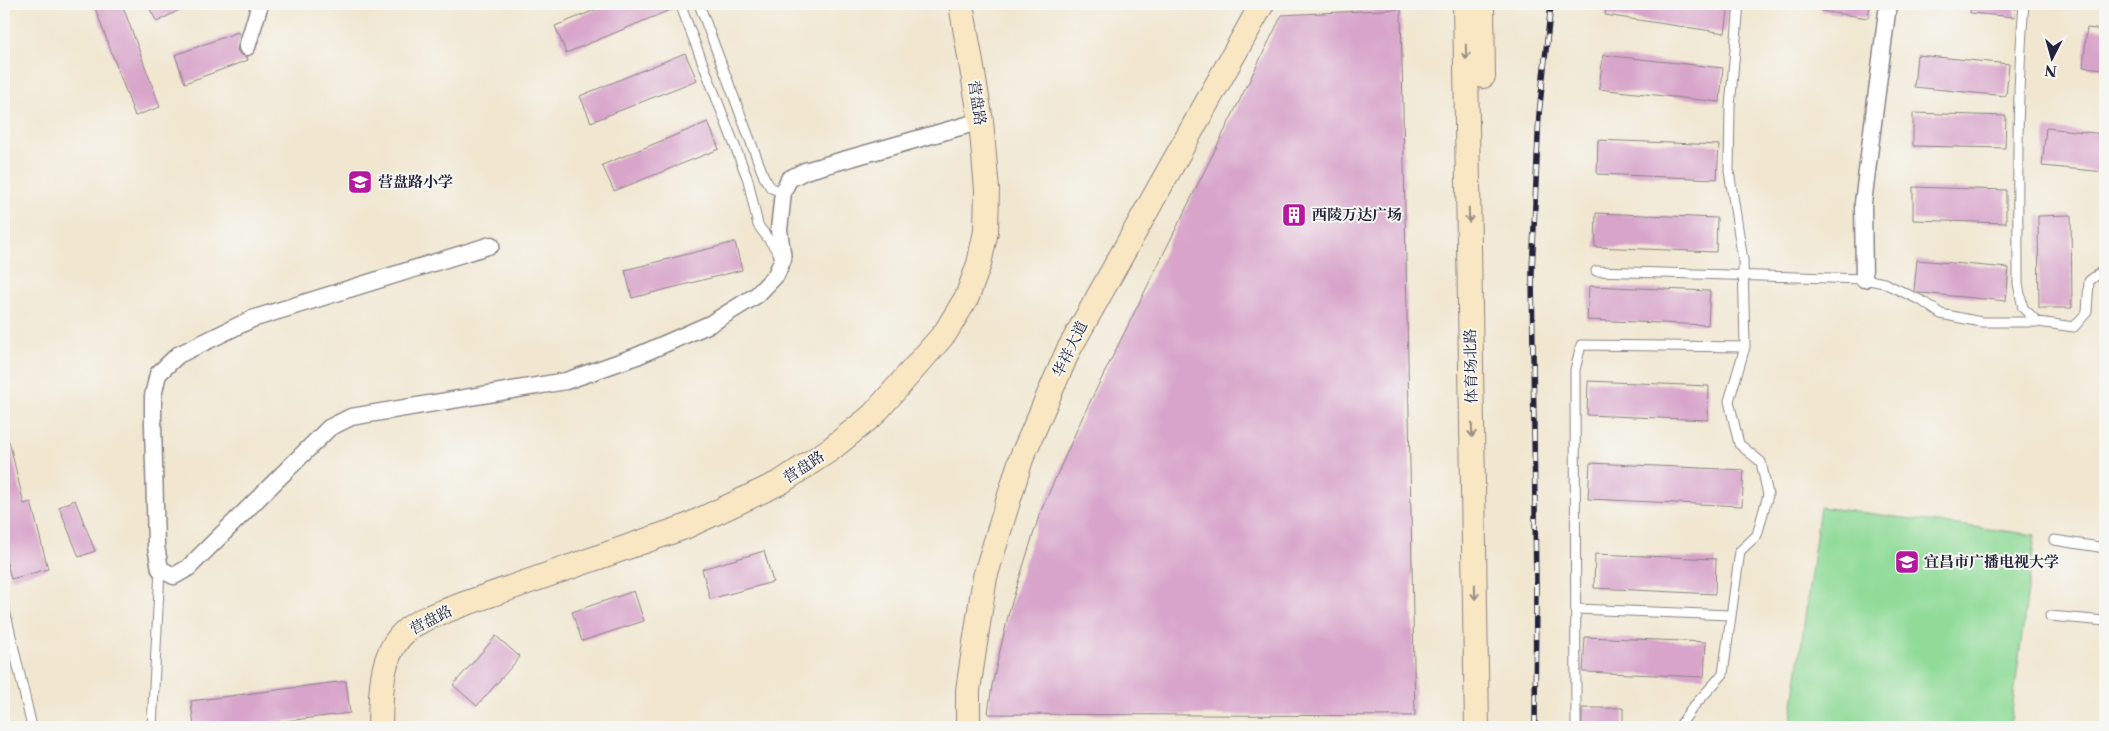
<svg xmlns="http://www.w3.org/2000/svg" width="2109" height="731" viewBox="0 0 2109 731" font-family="'Libre Caslon Text','Noto Serif SC',serif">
<rect width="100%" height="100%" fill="#f6f6f2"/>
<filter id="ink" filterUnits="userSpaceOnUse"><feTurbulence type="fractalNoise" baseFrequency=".02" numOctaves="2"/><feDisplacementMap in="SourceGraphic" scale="10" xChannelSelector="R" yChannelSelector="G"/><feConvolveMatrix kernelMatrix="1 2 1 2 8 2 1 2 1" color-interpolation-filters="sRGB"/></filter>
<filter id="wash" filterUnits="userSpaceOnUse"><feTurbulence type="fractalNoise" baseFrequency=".0096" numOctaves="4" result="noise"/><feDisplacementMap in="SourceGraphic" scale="20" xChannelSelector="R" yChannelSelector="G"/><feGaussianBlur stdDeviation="1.12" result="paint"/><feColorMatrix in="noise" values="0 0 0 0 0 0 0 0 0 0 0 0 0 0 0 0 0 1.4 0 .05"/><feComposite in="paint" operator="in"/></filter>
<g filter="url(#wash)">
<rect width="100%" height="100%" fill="#f1e7d1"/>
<!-- green -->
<path fill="#90db98" stroke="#597e6a" d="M1820,507L2035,535L2010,727H1790Z"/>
<g id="blocks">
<!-- building -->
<path fill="#d8a4ca" d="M106,4H122L160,107L135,116L95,8Z
M147,4H190L157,22Z
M610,4H674L675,8L566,53L555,26Z
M1607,4H1729L1725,33L1605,15Z
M1821,4H1870L1868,18L1821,11Z
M1970,4H2016L2015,17L1970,13Z
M1401,9L1415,716L988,714L992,685L1010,608L1040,513L1083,416L1282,15Z
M2087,28L2105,30V69L2083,67Z
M238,32L240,37L237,50L240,54L247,57L248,60L185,83L175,55Z
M685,53L697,80L591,122L580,96Z
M1603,55L1723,68L1720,102L1599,89Z
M1917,55L2009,64L2006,96L1914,87Z
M1913,113L2006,116L2005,148L1913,146Z
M708,122L719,149L614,191L602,165Z
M2046,128L2105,134V172L2042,166Z
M1598,140L1719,145L1717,179L1597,174Z
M1913,187L2006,190V223L1913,220Z
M1596,213L1717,218L1716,252L1595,247Z
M2071,215L2072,308H2039L2038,216Z
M735,242L742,270L632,298L625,270Z
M1917,260L2009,268L2006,301L1920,293L1914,290Z
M1589,286L1710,291L1708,325L1587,320Z
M1588,381L1709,386L1708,420L1587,415Z
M9,441L24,504L31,502L48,569L11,579L4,552V442Z
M1590,463L1744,470L1742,506L1588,499Z
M75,500L95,551L79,557L59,507Z
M764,551L773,582L710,599L702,569Z
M1595,554L1716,559L1715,594L1594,588Z
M634,591L644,621L582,641L572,612Z
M496,636L520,657L477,706L453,685Z
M1585,637L1706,642L1704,677L1583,672Z
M346,681L350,713L239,727H194L191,701Z
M1582,708H1623V727H1582Z"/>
</g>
</g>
<g filter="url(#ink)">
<use href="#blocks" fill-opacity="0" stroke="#8a8486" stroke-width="1"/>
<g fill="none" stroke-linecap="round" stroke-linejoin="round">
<defs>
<path id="lane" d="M680,4L748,180L758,225L780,255
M699,4L764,177L771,188L783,192
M2024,4C2016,97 2018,190 2018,284L2023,308L2038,322L2074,327L2087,312L2089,281L2101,272H2105
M1596,271L1864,279L1884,283L1922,301L1941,314L1981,322H2038
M2054,540L2105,548
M4,606L32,727
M1576,609L1730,615
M2050,616L2105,621
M152,727L160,569
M1576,727L1575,370L1581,345L1745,347
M1679,727L1693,707L1723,674L1740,551L1757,535L1768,495L1761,462L1739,444L1729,401L1745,347L1743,260L1729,171L1730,107L1739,4"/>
<path id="street" d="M247,47L260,4
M491,245L252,319L178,355L158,374L153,396V424L156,546L160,569L174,576L188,568L329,428L351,417L566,381L637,356L710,324L757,295L776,275L783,259L779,230L783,192L789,179L805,171L981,121
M1864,279L1863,203L1888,4"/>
<path id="secondary" d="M1465,4L1477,727
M1482,4L1483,76
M380,727C381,694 379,652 408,629C423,617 444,612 461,605L685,527L781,482L831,449L873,415L945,333L967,297L979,264L986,231L987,190L981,121L961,4
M968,727V690L985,577L1021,459L1068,351L1262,4"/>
</defs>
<!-- lane casing -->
<use href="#lane" stroke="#8a8486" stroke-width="11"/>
<!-- street casing -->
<use href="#street" stroke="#8a8486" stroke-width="19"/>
<!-- secondary casing -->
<use href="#secondary" stroke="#8a8486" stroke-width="26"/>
<!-- lane -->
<use href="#lane" stroke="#fff" stroke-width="9"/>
<!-- street -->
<use href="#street" stroke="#fff" stroke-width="16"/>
<!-- secondary -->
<use href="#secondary" stroke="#f9e7c3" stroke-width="24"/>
<defs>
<path id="rail" d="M1535,727L1536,587L1532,272L1539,114L1551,4"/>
</defs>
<!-- rail casing -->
<use href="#rail" stroke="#22223b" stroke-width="5.5"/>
<!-- rail -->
<use href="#rail" stroke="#f6f6f2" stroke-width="4" stroke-dasharray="11" stroke-linecap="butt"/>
</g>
<!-- one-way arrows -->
<defs><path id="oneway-shaft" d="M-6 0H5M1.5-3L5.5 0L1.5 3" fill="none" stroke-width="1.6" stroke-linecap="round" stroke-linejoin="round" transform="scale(1.25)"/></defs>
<g stroke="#988e86">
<use href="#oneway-shaft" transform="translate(1466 52) rotate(89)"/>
<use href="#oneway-shaft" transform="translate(1469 215) rotate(89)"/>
<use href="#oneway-shaft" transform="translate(1472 430) rotate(89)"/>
<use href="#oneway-shaft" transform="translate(1475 592) rotate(89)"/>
</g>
</g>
<!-- icons -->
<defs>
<symbol id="school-square" viewBox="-11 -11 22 22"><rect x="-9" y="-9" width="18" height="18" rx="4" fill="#b5179e" stroke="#f6f6f2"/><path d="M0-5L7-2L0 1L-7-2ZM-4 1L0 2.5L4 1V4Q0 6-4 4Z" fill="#fff"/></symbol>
<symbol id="building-square" viewBox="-11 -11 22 22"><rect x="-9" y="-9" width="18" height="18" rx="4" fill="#b5179e" stroke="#f6f6f2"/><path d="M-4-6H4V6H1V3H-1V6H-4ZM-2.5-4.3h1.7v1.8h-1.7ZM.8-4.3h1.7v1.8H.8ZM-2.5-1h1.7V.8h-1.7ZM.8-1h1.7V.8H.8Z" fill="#fff"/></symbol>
</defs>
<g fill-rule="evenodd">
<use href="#school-square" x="346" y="168" width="28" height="28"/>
<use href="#building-square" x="1280" y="201" width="28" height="28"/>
<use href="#school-square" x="1893" y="548" width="28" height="28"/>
</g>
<g text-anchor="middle" stroke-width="4" stroke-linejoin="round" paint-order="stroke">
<!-- street labels -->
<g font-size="15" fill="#22223b" stroke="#f6f6f2">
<text transform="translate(977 103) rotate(81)" y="5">营盘路</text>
<text transform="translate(1070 349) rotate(-64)" y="5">华祥大道</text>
<text transform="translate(1471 366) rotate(-91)" y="5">体育场北路</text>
<text transform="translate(804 467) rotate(-33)" y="5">营盘路</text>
<text transform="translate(431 620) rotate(-27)" y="5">营盘路</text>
</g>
<!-- poi labels -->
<g font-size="15" font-weight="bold" fill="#22223b" stroke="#f6f6f2" text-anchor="start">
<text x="378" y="187">营盘路小学</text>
<text x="1312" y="220">西陵万达广场</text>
<text x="1924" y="567">宜昌市广播电视大学</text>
</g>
</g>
<!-- margin -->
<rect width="2109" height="731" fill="none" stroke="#f6f6f2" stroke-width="20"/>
<!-- north arrow -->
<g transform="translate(2052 58) rotate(186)" stroke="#f6f6f2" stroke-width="4" paint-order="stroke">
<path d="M0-4L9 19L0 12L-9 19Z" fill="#22223b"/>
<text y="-8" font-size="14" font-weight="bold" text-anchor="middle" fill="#22223b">N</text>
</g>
</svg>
